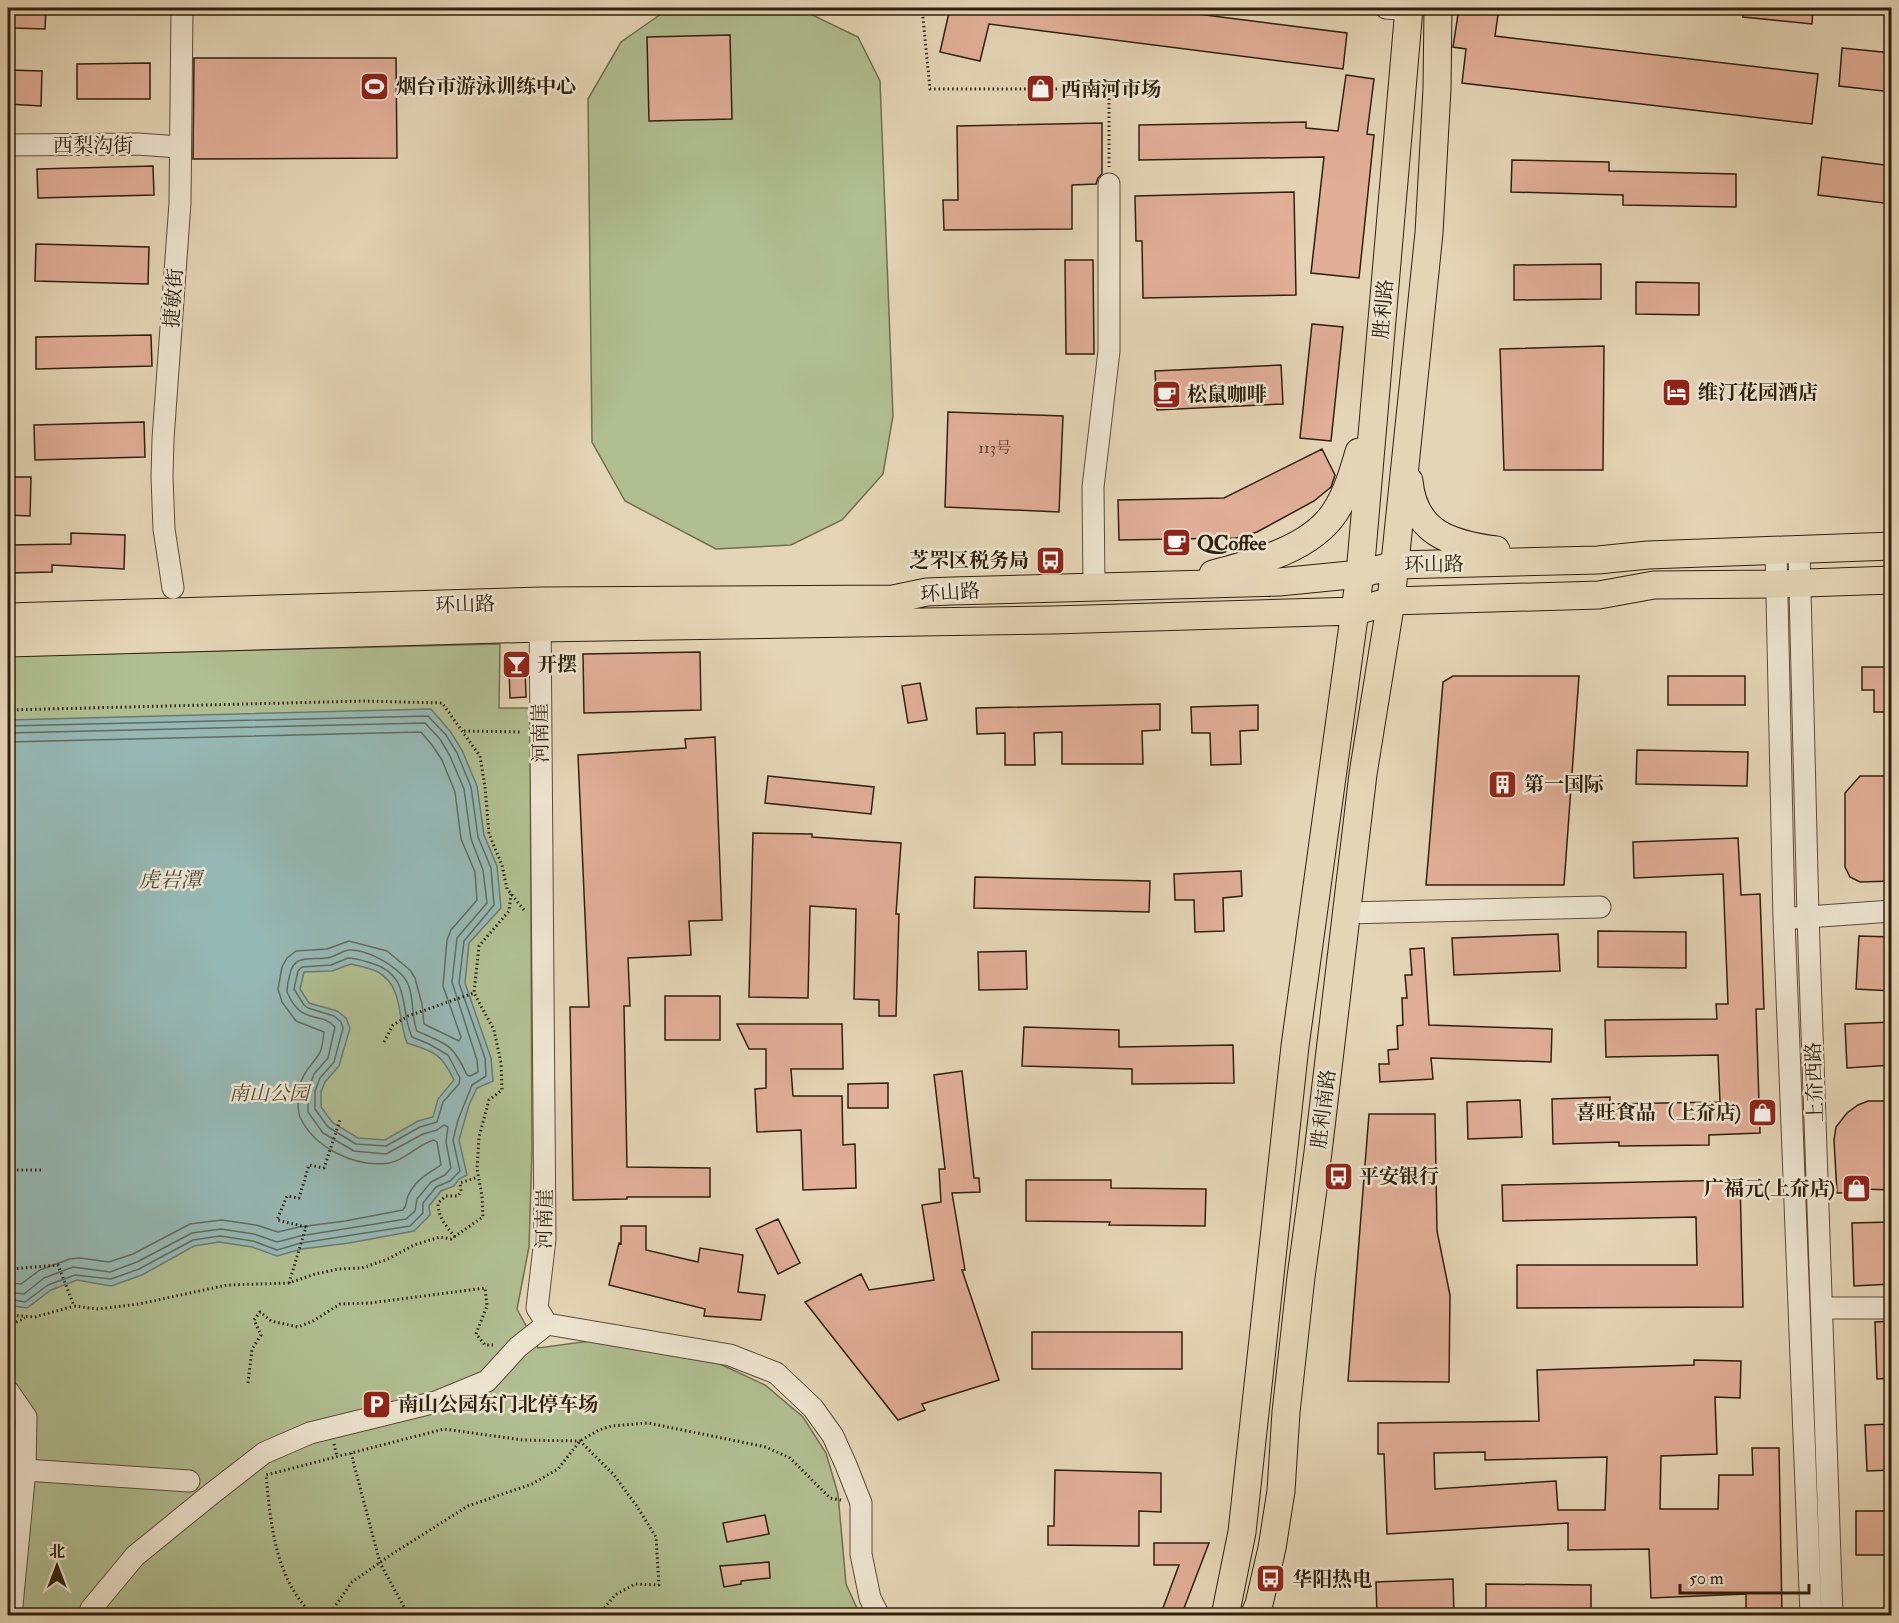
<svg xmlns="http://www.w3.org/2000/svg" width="1899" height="1623" viewBox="0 0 1899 1623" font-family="'IM FELL Double Pica','Noto Serif SC',serif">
<rect width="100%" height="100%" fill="#e4d5b6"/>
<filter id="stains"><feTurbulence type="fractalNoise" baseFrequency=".00333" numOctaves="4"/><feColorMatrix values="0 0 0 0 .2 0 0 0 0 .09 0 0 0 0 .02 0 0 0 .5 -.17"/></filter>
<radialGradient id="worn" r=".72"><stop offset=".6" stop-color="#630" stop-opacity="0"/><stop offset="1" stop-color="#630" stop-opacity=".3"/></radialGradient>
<!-- green -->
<path fill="#b0be91" stroke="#706f4f" stroke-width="1.5" d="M683,8H798L858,37L880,81L893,416L883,474L842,520L791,545L716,549L625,501L592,442L588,99L621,42L664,12Z
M500,644L499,708H530L532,1150L529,1247L517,1309L538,1348L590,1341L720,1364L765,1385L803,1417L826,1453L838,1494L846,1584L860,1615H8V656Z"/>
<!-- water -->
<path fill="#96b8b4" stroke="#6d7b71" stroke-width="1.5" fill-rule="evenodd" d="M431,709L450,731L462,750L477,786L484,835L497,866L501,908L469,943L465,983L491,1058L493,1081L477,1088L469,1105L459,1140L467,1175L459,1179L454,1186L441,1191L429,1206L430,1215L414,1231L349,1243L302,1249L277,1256L252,1247L219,1242L194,1246L142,1275L111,1286L77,1280L51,1290L27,1308L8,1305V720ZM351,964C359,966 370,968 378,972C404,987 397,1018 407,1043C435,1052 441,1053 454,1080L438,1099L433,1117L418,1121L385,1140L358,1138L333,1123L321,1107V1092L325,1082L339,1066L350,1028L346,1018L337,1011L309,1003L300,989L304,972L332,971Z"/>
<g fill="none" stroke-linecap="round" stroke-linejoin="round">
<!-- shore -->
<path stroke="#636c60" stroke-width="1.5" d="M8,726L428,716L446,735L457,753L471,787L478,837L491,868L494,905L464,941L459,983L485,1058L486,1076L472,1085L458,1120L453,1140L460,1171L450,1181L436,1187L423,1203V1213L410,1226L301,1243L277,1250L253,1241L220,1236L193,1240L139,1269L111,1279L75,1275L48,1285L25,1302L8,1299
M8,733L425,723L440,739L450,756L464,789L471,839L483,870L487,903L457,938L452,982L477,1060L478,1072L470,1076L467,1075C452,1043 448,1045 417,1031C410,1015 416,989 402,975C390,963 366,949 349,950C341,951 335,957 327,958C311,960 294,954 290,974C288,980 287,986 287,992C302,1027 320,1010 335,1027L328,1058L314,1074L308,1091V1112L323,1133L354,1151L386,1154L423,1134L437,1130L444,1125L448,1127L446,1142L451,1168L445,1175L431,1182L417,1199L415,1211L406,1219L300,1236L277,1242L254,1234L221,1229L192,1233L137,1262L110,1272L73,1267L44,1278L24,1294L8,1292
M8,742L421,732L432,745L442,760L455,792L461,839L475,872L477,900L451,930L447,940L443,986L461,1037L459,1041L424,1024L422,1004L415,978L410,970L387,951L349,941L327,949L296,951L287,958L282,967L278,989L282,1002L296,1021L324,1032C323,1038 323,1048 319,1054C311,1067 302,1072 299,1089C298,1098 297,1109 300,1117C314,1148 356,1168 389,1163C406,1160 418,1144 434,1140L437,1142L441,1165C428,1174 416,1179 408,1196C406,1202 407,1205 403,1210L345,1221L299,1227L278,1232L256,1225L222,1220L190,1224L133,1254L109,1262L80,1258L70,1259L40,1270L21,1284L8,1283
M348,958C356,958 364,961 371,963C412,975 399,1008 412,1037L429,1044L448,1055L460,1078L459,1084L443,1102L437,1122L420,1127L386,1146L356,1144L328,1127L315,1109V1091L320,1078L334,1062L343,1028L341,1022L334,1016L308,1008L304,1005L294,989L298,971L302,967L331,965Z"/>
</g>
<!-- building -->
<path fill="#e1ae98" stroke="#30200d" stroke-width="1.5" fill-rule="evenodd" d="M11,8H46L45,29L13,28Z
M950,8H1150L1347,33L1343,69L989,24L980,61L940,52Z
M1459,8H1499L1495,36L1818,74L1812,124L1462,83L1466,49L1453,47Z
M1743,8H1813L1812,24L1743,17Z
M730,35L732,119L649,121L647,37Z
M1842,48L1892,53V92L1839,86Z
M194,58H396L397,158L193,159Z
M150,63V99H77V64Z
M8,70L42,71L41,106L8,104Z
M1346,75L1374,79L1367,134L1374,135L1359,278L1311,273L1324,157L1139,160V125L1306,122V128L1338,131Z
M1102,123V174L1098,178L1096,184L1072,185V229L944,230L943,200H958L957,126Z
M1822,157L1892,166V204L1818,195Z
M1512,160L1609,162V171L1736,174V207L1623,205V195L1511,192Z
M153,166L154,195L38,198L37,169Z
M1294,192L1296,295L1143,298L1142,241H1136L1135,196Z
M36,244L149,247L148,284L35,281Z
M1065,260H1093L1094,354H1066Z
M1601,264V299L1514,300V265Z
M1636,282L1699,283V315L1636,314Z
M1312,324L1343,327L1331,441L1300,438Z
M151,335L152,366L36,369V337Z
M1604,346L1603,470H1504L1500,349Z
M1281,365L1283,404L1157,410L1155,371Z
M948,412L1063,416L1059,512L945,507Z
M144,422L145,457L35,460L34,425Z
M1322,449L1335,475L1331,487L1314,501L1257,532L1236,538L1119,540L1118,500L1224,498Z
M8,477H31L30,516L8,515Z
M71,533L125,535L124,569L52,565V572L8,573V545L71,544Z
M700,652L701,710L584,713L583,654Z
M509,667H525L526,697L510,698Z
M1862,667H1892V712H1874V690H1862Z
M1453,676H1579L1564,885H1426L1443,682Z
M1668,676H1745V705H1668Z
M920,683L927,720L908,723L902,686Z
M1160,704V730L1142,731L1143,764H1062V732L1034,733L1035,765H1005V733L977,734L976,708Z
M1258,705V730L1240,731L1241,764L1211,765L1210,733H1192L1191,707Z
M715,737L722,920L689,921L691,955L628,958L630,1006H624L627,1167L710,1168V1197H627V1199L573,1200L570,1007H589L578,755L686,748L685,739Z
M1637,750L1748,752L1747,786L1636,784Z
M768,776L874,787L871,814L765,803Z
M1860,776H1889V807H1892L1891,881L1860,882L1850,877L1845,867V793Z
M753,833L812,834V837L901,843L896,914H899L896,1016H879V1000L854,999L856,909L810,906L808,998L749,997Z
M1738,838L1741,895L1760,894L1764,1009H1756L1760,1133L1709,1135V1145L1619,1146V1142L1553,1144L1552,1099L1610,1097V1104L1720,1102L1718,1055L1606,1057L1605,1020L1717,1019L1716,1004H1728L1723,874L1634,878L1633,842Z
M1241,871L1242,896L1223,898L1224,931L1195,932L1194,900H1175L1174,874Z
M975,877L1150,881L1149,912L974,908Z
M1598,931L1686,932V968L1598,967Z
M1558,934L1560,971L1454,975L1452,938Z
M1859,936L1892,937V991L1856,989Z
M1424,948L1429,1025L1552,1029L1551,1062L1431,1058L1433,1079L1380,1082L1379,1064H1389L1388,1050L1398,1049L1397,1026L1403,1025L1402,998H1407L1405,975H1412L1410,949Z
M1026,951L1027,989L979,990L978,952Z
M665,996H720V1040H665Z
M1892,1022V1065L1847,1068L1845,1024Z
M737,1024H842L843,1069H791L793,1096H842L843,1145L855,1144L856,1188L803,1190L801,1130L757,1132L755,1089L766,1088V1049H749Z
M1024,1027L1119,1030V1047L1233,1045L1234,1083L1132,1084V1069L1022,1066Z
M962,1071L974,1178H979L980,1192L952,1193L965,1270H962L999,1380L922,1404L925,1410L898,1420L805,1302L861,1274L869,1290L934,1280L922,1205L941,1202L939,1169H945L934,1075Z
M888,1083V1108H848V1084Z
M1520,1100L1522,1137L1468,1139L1467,1102Z
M1868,1101H1892V1190L1863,1189V1192L1837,1193L1834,1140L1836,1127L1847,1113L1858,1105Z
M1369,1114H1435L1437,1231L1450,1295L1449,1382L1348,1381Z
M1026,1180H1111V1188L1206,1189L1205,1226L1109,1225L1110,1222L1026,1221Z
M1740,1180L1743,1307L1517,1308V1265H1697L1696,1217L1503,1221L1502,1185Z
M778,1219L800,1263L778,1274L756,1229Z
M1890,1222L1892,1284L1854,1286L1852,1223Z
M621,1226H646V1250L698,1262L700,1248L743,1255L738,1292L765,1295L761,1320L704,1316L705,1309L609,1285L619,1243L621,1244Z
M1892,1321V1378L1877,1379L1875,1322Z
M1032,1332H1182V1369H1032Z
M1694,1360L1741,1361L1740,1398L1715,1397L1717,1454L1661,1456L1660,1509H1718L1719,1475H1753L1752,1448H1779L1782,1616H1746V1594L1651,1598L1649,1549L1568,1550V1523L1387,1534L1384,1454H1378V1423L1539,1421L1537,1370L1694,1365ZM1485,1452V1460L1607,1457L1605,1510H1558L1556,1481L1435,1489L1434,1453Z
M1892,1424V1470L1867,1471L1865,1425Z
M1055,1470L1161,1473V1512L1139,1511V1546L1048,1545V1526H1054Z
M1856,1511H1892V1555H1856Z
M765,1515L769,1534L727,1542L723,1523Z
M1154,1543H1209L1181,1616H1160L1179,1565H1154Z
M769,1562L770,1578L741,1581V1584L724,1587L720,1566Z
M1453,1579L1454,1616H1377L1376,1582Z
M1486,1584L1591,1585V1616H1486Z"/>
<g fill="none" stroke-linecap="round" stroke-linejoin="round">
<defs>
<path id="minor" d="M1386,8L1409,10
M8,145L138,144L179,147
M1799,549L1808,916L1832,1616
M1776,550L1784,919L1811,1616
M1094,586L1093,487L1109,351V184
M173,588L164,529L162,477L163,439L180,203L182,8
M540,613L545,1239L537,1308L547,1324L730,1355L776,1373L813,1408L833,1436L846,1465L861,1503V1554L870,1598L879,1616
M1346,913L1600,907
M1793,918L1892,911
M1822,1308H1892
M8,1391L26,1417L25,1470L11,1616
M25,1470L189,1481
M89,1616L91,1609L135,1556L210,1495L264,1453L310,1433L436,1402L487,1381L518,1347L547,1324"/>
<path id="major" d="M1409,481C1414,533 1450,544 1496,550
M1213,574C1253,563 1310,550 1335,512C1347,493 1353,473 1359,452
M8,617L540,601L893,599L927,592L952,591L1279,582L1360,574L1395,565L1598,560L1648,555L1892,546
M8,643L540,628L1053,620L1356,611L1391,601L1599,595L1654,585L1776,584L1892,580
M1225,1616L1242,1532L1295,1046L1360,574L1409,8
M1254,1616L1259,1604L1272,1548L1281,1491L1286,1412L1301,1277L1318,1152L1363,774L1391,601L1429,233L1437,89L1438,8"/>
</defs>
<!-- minor casing -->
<use href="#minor" stroke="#5d4d37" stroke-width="23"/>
<!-- major casing -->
<use href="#major" stroke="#30200d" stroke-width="29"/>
<!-- path -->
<path stroke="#30200d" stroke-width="3" stroke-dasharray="1.5 3" stroke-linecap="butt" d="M922,8L930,89H1109V167
M8,710L364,701L442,703L480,756L485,787L489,834L502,865L507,889L525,911
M464,731L522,732
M384,1042L393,1025L408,1016L474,993
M8,1170H42
M455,1237C446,1226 438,1217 438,1203L446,1196H458L461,1191L460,1183L478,1177
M8,1250H10L11,1269L58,1265L74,1306L98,1309L139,1304L227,1285L289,1283L315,1274L338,1269L362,1268L388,1259L414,1245L440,1237L451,1239L483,1217L482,1196L477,1169L479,1137L489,1100L502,1090L501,1063L494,1030L474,993L479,946L509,911L511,894
M289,1283L306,1227L277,1220L287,1196L299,1198L309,1165L324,1168L340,1120
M8,1315L35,1317L74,1306
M8,1326L25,1318
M248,1383L252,1349L261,1335L254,1320L260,1312L271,1321L298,1327L313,1321L340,1304L370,1303L485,1288L487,1306L476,1334L485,1345H493
M334,1444L337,1457
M351,1453L380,1563L409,1616
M314,1616C275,1579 271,1526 266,1475L444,1429L523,1440L580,1441L614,1475L636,1505L656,1537L659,1585L635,1584L615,1595L598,1616
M328,1616L352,1582L392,1554L468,1506L532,1484L558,1469L580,1441L599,1430L611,1426L648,1423L766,1447L790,1458L830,1498L841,1500"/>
<!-- minor -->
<use href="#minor" stroke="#ede4d0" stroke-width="21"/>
<!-- major -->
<use href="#major" stroke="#e4d5b6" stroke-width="27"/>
</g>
<!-- icons -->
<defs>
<symbol id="stadium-square" viewBox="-11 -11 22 22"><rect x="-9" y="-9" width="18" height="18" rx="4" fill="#8f2418" stroke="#ede4d0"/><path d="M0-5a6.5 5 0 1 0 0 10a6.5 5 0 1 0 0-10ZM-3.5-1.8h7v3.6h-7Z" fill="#fff"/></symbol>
<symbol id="shop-square" viewBox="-11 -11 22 22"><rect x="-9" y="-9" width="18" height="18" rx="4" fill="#8f2418" stroke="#ede4d0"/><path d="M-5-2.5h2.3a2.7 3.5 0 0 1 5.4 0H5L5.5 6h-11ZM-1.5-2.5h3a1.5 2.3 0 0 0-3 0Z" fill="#fff"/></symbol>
<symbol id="hotel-square" viewBox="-11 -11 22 22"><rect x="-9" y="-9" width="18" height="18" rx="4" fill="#8f2418" stroke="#ede4d0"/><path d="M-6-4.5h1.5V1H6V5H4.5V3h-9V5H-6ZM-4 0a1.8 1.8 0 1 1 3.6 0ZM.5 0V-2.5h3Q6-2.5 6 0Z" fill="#fff"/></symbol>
<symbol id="cafe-square" viewBox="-11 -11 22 22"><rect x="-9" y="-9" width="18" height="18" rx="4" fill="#8f2418" stroke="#ede4d0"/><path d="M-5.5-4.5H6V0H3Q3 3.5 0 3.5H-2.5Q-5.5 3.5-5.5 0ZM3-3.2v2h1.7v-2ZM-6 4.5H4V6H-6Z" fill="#fff"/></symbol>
<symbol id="bus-square" viewBox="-11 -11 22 22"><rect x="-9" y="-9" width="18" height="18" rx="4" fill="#8f2418" stroke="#ede4d0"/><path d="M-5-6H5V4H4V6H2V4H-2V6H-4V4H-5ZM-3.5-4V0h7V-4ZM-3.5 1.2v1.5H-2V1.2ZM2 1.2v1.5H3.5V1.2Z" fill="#fff"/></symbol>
<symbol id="bar-square" viewBox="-11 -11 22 22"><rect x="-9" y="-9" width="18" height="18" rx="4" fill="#8f2418" stroke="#ede4d0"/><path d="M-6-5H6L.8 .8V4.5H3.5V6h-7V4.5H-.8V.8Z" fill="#fff"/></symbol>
<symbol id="building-square" viewBox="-11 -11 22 22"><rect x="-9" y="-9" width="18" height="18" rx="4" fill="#8f2418" stroke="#ede4d0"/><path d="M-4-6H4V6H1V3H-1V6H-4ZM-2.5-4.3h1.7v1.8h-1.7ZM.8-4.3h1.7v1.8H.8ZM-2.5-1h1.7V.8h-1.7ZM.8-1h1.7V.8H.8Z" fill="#fff"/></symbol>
<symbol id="parking-square" viewBox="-11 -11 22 22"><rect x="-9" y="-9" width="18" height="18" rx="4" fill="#8f2418" stroke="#ede4d0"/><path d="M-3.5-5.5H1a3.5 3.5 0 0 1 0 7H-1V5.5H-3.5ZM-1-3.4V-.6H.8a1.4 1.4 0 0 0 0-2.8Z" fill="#fff"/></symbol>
</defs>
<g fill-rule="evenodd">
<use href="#stadium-square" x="358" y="70" width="33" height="33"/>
<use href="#shop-square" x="1024" y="72" width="33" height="33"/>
<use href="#hotel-square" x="1660" y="376" width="33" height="33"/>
<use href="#cafe-square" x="1150" y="378" width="33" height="33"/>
<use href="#cafe-square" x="1160" y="526" width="33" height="33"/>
<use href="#bus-square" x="1034" y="544" width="33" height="33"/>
<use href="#bar-square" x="500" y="648" width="33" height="33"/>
<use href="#building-square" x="1486" y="768" width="33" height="33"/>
<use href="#shop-square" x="1746" y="1096" width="33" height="33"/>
<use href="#bus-square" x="1322" y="1160" width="33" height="33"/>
<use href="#shop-square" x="1840" y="1172" width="33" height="33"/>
<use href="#parking-square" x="360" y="1388" width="33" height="33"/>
<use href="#bus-square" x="1254" y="1562" width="33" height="33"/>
</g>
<g text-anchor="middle" stroke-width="5" stroke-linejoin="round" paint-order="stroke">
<!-- number labels -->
<g font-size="16" fill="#5c4430">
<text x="995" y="453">113号</text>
</g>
<!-- poi labels -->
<g font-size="20" font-weight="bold" fill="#30200d" stroke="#ede4d0" text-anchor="start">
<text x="396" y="93">烟台市游泳训练中心</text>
<text x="1061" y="96">西南河市场</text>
<text x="1698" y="399">维汀花园酒店</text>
<text x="1187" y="401">松鼠咖啡</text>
<text x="1197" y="550">QCoffee</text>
<text x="1029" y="567" text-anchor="end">芝罘区税务局</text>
<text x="537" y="671">开摆</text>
<text x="1524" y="791">第一国际</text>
<text x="1741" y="1119" text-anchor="end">喜旺食品（上夼店)</text>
<text x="1359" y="1183">平安银行</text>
<text x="1835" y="1195" text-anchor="end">广福元(上夼店)</text>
<text x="398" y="1411">南山公园东门北停车场</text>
<text x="1292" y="1586">华阳热电</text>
</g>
<!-- street labels -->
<g font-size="20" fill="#30200d" stroke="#ede4d0">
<text x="93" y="152">西梨沟街</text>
<text transform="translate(173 298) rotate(-86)" y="7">捷敏街</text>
<text transform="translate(1383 309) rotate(-85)" y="7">胜利路</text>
<text transform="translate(1434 564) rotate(-1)" y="7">环山路</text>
<text transform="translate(950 592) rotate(-4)" y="7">环山路</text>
<text transform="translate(465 604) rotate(-2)" y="7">环山路</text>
<text transform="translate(540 733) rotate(-91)" y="7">河南崖</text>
<text transform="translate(1814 1082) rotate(-92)" y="7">上夼西路</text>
<text transform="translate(1323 1109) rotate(-83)" y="7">胜利南路</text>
<text transform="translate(544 1219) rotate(-89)" y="7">河南崖</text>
</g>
<!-- park labels -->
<g font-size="20" font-style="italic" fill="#50482e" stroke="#ede4d0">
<text x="269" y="1100">南山公园</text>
</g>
<!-- water labels -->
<g font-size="21" font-style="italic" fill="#4f4e3f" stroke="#ede4d0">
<text x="170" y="887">虎岩潭</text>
</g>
</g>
<!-- margin -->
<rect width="1899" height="1623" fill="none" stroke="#e4d5b6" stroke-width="30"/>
<rect x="9" y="9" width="1881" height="1605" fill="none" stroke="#30200d" stroke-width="3"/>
<rect x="15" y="15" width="1869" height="1593" fill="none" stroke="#30200d" stroke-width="1.5"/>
<!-- north arrow -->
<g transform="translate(57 1566)" stroke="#ede4d0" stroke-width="4.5" paint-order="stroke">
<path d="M0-4.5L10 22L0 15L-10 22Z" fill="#30200d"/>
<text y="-9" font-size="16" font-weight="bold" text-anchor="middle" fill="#30200d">北</text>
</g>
<!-- scale -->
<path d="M1680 1584v9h129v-9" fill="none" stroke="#30200d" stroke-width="3"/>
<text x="1689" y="1584" font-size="18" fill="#30200d" stroke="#ede4d0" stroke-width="4.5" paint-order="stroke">50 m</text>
<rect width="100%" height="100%" filter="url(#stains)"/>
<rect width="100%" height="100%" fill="url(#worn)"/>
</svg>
